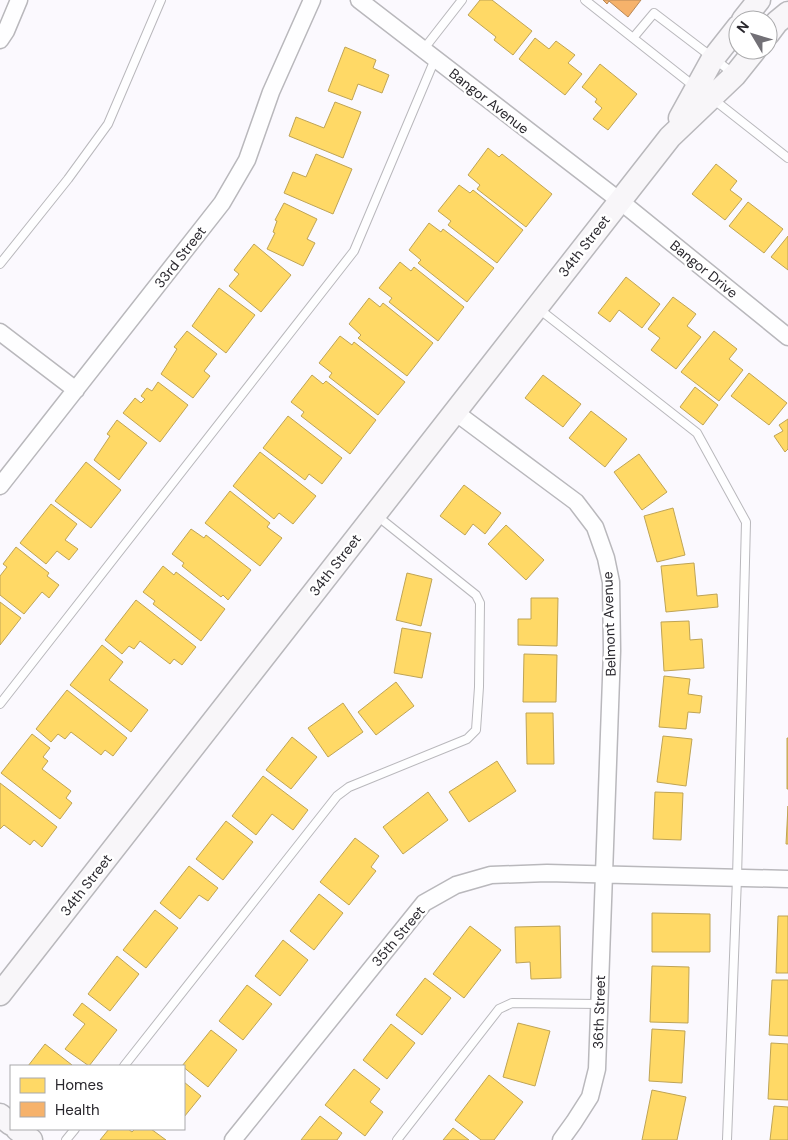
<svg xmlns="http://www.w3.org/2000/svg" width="788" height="1140" viewBox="0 0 788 1140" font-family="'DM Sans',sans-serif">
<rect width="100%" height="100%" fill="#fbf9fe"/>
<!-- homes -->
<path fill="#ffd966" stroke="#bfa455" d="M480,0H492L532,31L513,55L494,40L496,37L468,15Z
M535,38L549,49L556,41L575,55L568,63L582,74L565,95L519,59Z
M345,47L376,60L373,68L389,75L382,93L358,84L352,100L328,91Z
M600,64L637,94L608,130L593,119L602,108L595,102L597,99L582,87Z
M335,102L361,112L343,158L289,136L296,117L324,128Z
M488,148L499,157L502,154L552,194L526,227L477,189L480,185L468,175Z
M316,154L352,169L333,214L284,193L293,172L306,177Z
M716,164L737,181L730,190L742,199L725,220L692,194Z
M459,185L470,193L473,190L523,230L497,263L448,225L451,221L438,211Z
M748,202L783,229L764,253L729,226Z
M284,203L317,219L307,239L315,243L303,266L267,249L275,233L273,232L277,221L275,220Z
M429,223L441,232L443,229L494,268L467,302L418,263L421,260L409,250Z
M788,236V270L771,257Z
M254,244L291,275L261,312L229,286L239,274L234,270Z
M400,262L411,271L414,267L464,307L438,341L389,302L392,298L379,288Z
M626,277L660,304L642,328L619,310L610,322L598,313Z
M219,288L255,315L226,353L192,326Z
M673,297L696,314L687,326L701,337L676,369L651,350L660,338L648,329Z
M369,298L380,307L383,303L433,343L407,376L358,338L361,335L349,324Z
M187,331L217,354L204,371L210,376L193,398L161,374L177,349L174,347Z
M714,331L737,349L729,359L743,370L719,401L681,372Z
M340,336L352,345L354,342L405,382L378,415L329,377L332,373L319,363Z
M749,373L787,403L769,425L731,396Z
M312,375L323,384L326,381L376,420L350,454L301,416L304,412L291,402Z
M543,375L581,404L563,427L525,398Z
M158,382L188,405L160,442L123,413L135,398L141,403L145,399L141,396L147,388L152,391Z
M695,387L718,405L703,425L680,407Z
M591,411L627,439L605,467L569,438Z
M288,416L342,458L322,484L309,474L305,480L263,448Z
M788,419V449L785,452L774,436L783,431L779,425Z
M117,420L147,443L119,480L94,460L110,436L107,434Z
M260,452L316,496L293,524L279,513L274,519L233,486Z
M639,454L667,492L642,510L614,472Z
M86,462L121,490L91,528L55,501Z
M464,485L501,513L485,534L473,524L465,535L440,516Z
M230,491L270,523L267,527L282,538L260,566L205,523Z
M51,504L77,524L65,540L78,549L69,560L57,551L46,564L20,543Z
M673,508L685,555L657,562L644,516Z
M506,525L544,560L526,580L488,544Z
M191,529L204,538L206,535L251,570L228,600L223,595L221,597L182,566L184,563L172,554Z
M16,547L49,573L47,576L59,585L49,598L42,592L24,614L0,595V576L7,567L3,564Z
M694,563L697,596L717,594L718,607L666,612L661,566Z
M163,566L174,575L176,572L225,609L201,641L153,604L155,601L143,592Z
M407,573L432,579L421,626L396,620Z
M531,598H558L557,646L518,645V619H531Z
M136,600L196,647L182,665L174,659L170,664L140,641L134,649L129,646L122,654L105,640Z
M0,602L21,618L0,645Z
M689,621L690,640L702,639L704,668L664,671L661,622Z
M402,628L431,633L422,678L394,673Z
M102,645L123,662L109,680L148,710L131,732L70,685Z
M524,654L557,655L556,702H523Z
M664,676L690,679L688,694L702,696L700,713L688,712L686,729L659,727Z
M396,682L414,706L376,735L358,712Z
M67,690L127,738L113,756L105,750L101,755L71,732L65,739L58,734L51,742L36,729Z
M343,703L363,732L328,757L308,728Z
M526,713H553L554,764H527Z
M32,734L50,748L43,757L48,761L42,769L71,791L66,798L72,803L60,819L1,773Z
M663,736L692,739L686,786L657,782Z
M292,737L317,757L291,789L266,770Z
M787,738H788V789H787Z
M497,761L516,791L469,822L449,792Z
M263,776L308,810L293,830L272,814L256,835L232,816Z
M0,783L57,827L42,847L34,840L30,845L4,825L0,829Z
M428,792L448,820L403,854L383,827Z
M655,792L683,793L681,840L653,839Z
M788,806V844H786Z
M226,821L253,842L223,880L196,859Z
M355,838L379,856L371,867L376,871L349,905L320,882Z
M189,866L218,888L208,901L199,895L180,919L160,903Z
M319,894L343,913L314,950L290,931Z
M155,910L178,928L146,968L123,950Z
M652,913L710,914V952H652Z
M778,916H788V973H776Z
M470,926L501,950L464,998L433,974Z
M560,926L561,978L531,979L530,962L516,963L515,927Z
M283,940L308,960L280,996L255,976Z
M117,956L139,974L110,1011L88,994Z
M652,966L689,967L688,1023L650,1022Z
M425,978L451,998L422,1035L396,1015Z
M772,980H788V1036L769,1035Z
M247,985L272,1004L243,1040L219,1021Z
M82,1003L117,1030L89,1066L65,1049L85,1024L73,1015Z
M518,1023L550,1031L535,1086L503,1077Z
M391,1024L415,1043L387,1079L363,1060Z
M652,1029L685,1031L682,1083L649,1081Z
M211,1030L237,1050L208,1087L182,1066Z
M771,1043L788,1044V1100L768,1099Z
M45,1044L72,1065L71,1066H28Z
M354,1069L380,1089L370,1102L383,1112L365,1136L325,1105Z
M489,1075L523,1102L494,1140H481L455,1120Z
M184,1082L201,1096L184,1117Z
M652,1090L686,1097L677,1140H642Z
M774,1106L788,1107V1140H770Z
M320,1116L342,1133L337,1140H301Z
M453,1128L469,1140H443Z
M109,1129H128L132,1132L135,1129H151L166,1140H100Z"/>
<!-- health -->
<path fill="#f6b26b" stroke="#b88858" d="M603,0H641L628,17L609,1L607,4Z"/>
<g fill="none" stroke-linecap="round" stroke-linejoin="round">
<defs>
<path id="lane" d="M585,0L695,87
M633,38L654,13L734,74
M423,50L462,0
M713,99L788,158
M0,264L68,179L108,124L161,0
M539,309L697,433L746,522L737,878L727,1140
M0,704L354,251L435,59
M124,1066L337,796L349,787L467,739L476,730L479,687L480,603L476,595L376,515
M66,1140L75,1129
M397,1140L499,1009L512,1003L599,1004"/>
<path id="street" d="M359,0L620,201L788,337
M0,40L6,31L19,0
M0,332L76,390
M455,412L576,502L595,527L606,558L611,582L612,651L597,1069L590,1097L574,1122L561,1140
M0,486L222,203L247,160L271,92L312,0
M233,1140L424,903L456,885L491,875L547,873L788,879"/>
<path id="secondary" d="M743,20L759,0
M768,34L777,22L788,13
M680,118L712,60L738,27
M0,994L670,137L735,75L755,50
M0,1115L11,1124
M17,1129L31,1140"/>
</defs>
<!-- lane casing -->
<use href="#lane" stroke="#b9b8bc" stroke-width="10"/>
<!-- street casing -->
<use href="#street" stroke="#b9b8bc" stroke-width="19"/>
<!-- secondary casing -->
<use href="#secondary" stroke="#b9b8bc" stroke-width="25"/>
<!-- lane -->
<use href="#lane" stroke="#fefeff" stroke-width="8"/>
<!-- street -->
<use href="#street" stroke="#fefeff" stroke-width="16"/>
<!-- secondary -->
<use href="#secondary" stroke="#f8f6f9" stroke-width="22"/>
</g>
<g text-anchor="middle" stroke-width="5" stroke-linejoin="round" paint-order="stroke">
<!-- street labels -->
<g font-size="14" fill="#29272d" stroke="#fff">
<text transform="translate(489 101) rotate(38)" y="5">Bangor Avenue</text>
<text transform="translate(584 246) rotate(-52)" y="5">34th Street</text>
<text transform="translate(180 257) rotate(-52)" y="5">33rd Street</text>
<text transform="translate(704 269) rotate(39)" y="5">Bangor Drive</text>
<text transform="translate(335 565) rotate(-52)" y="5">34th Street</text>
<text transform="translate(609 624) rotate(-92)" y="5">Belmont Avenue</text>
<text transform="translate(86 885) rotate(-52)" y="5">34th Street</text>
<text transform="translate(398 936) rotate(-50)" y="5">35th Street</text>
<text transform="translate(599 1012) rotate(-88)" y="5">36th Street</text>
</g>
</g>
<!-- legend -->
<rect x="10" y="1065" width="175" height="65" fill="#ffffff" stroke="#a9a9ab"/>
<rect x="20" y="1078" width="25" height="15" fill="#ffd966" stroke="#a9a9ab"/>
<text x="55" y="1090" font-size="15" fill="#29272d">Homes</text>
<rect x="20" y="1102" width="25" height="15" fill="#f6b26b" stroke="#a9a9ab"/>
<text x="55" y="1115" font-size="15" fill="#29272d">Health</text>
<!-- north arrow -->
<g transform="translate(753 35) rotate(308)"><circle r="24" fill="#ffffff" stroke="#a9a9ab"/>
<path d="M0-4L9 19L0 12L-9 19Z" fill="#727076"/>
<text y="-8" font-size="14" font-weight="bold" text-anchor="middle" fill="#29272d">N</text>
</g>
</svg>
